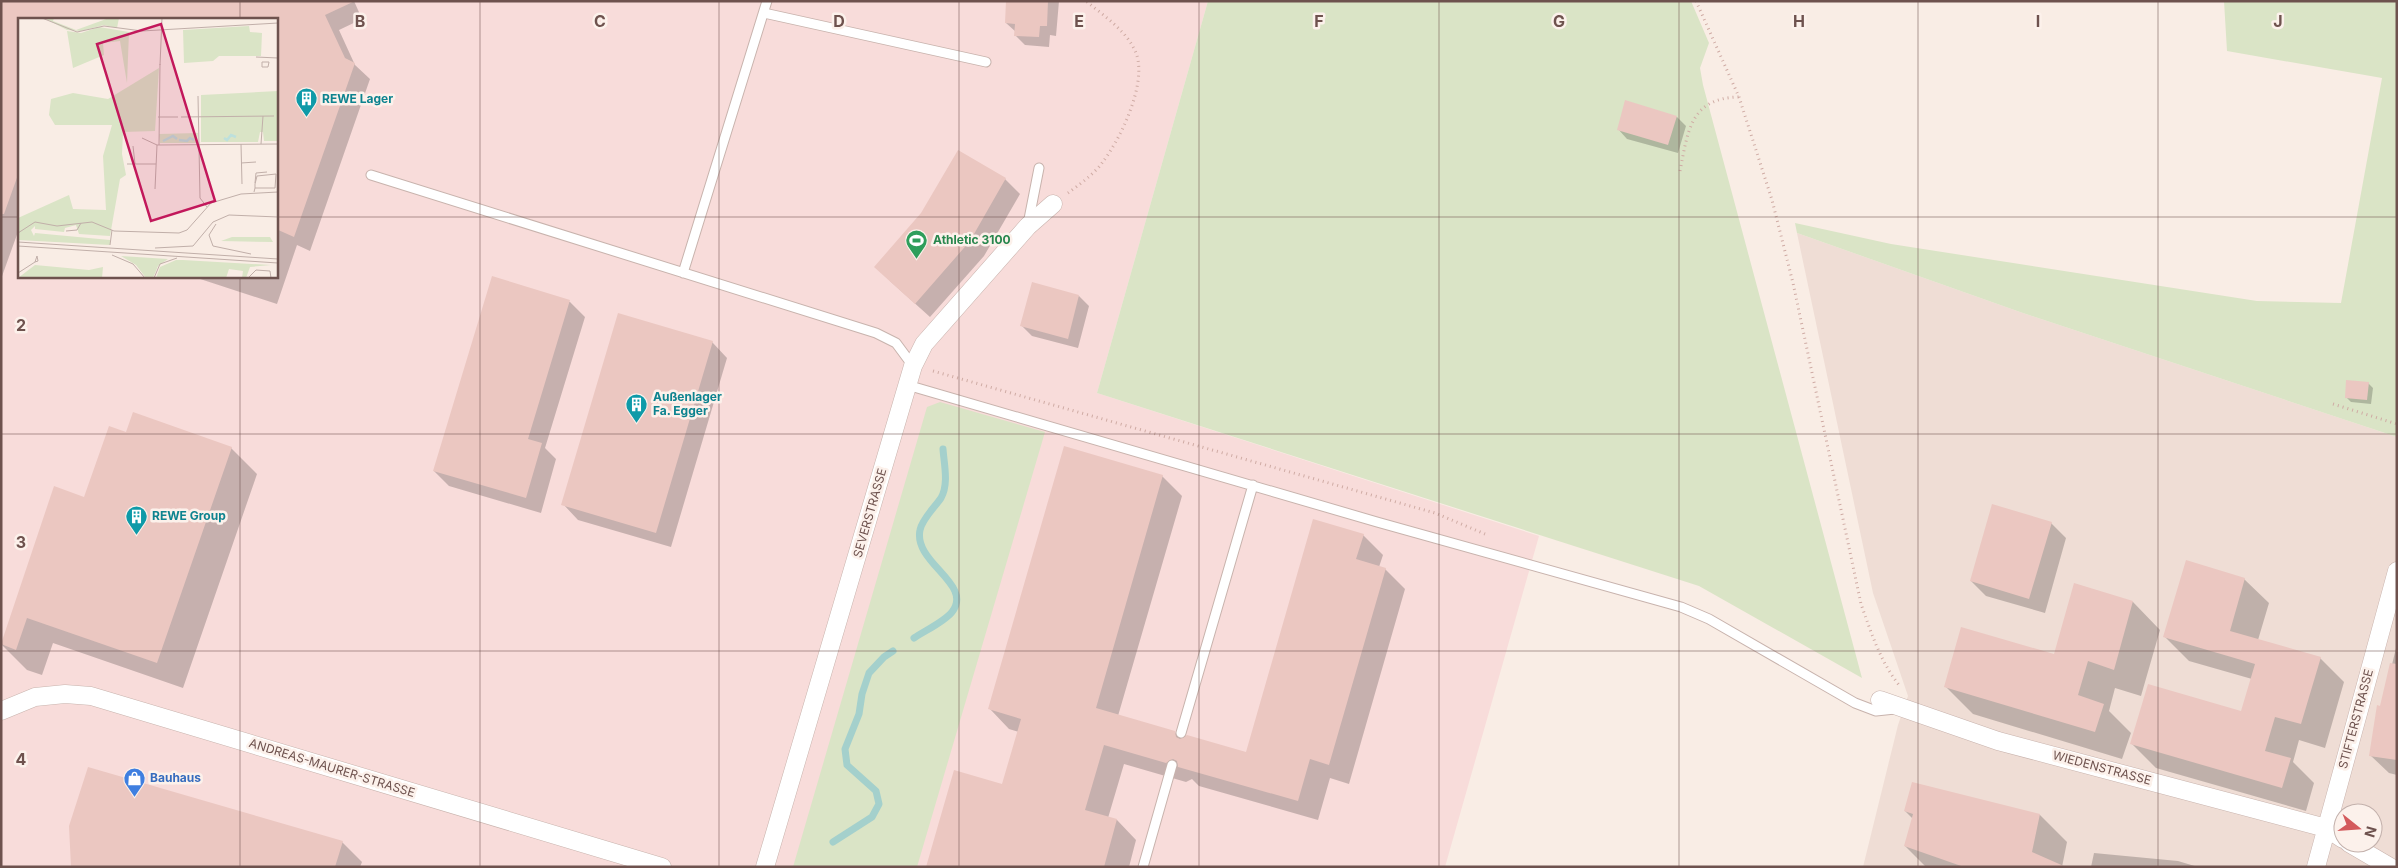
<svg xmlns="http://www.w3.org/2000/svg" width="2398" height="868" viewBox="0 0 2398 868" font-family="Inter,sans-serif">
<rect width="100%" height="100%" fill="#f9ede5"/>
<!-- residential -->
<path fill="#efddd5" fill-rule="evenodd" d="M1797,233L2020,312L2397,437V867H1863L1898,725L1908,696L1873,593ZM2343,813H2373V843H2343Z"/>
<!-- commercial -->
<path fill="#f8dcda" fill-rule="evenodd" d="M1,1H1208L1097,393L1539,536L1445,867H1ZM19,19H276V276H19Z"/>
<!-- green -->
<path fill="#dae4c6" d="M1208,1H1691L1709,43L1700,68L1703,85L1862,678L1699,586L1097,393Z
M2224,1H2397V437L2020,312L1797,233L1795,223L1891,244L2257,301L2341,303L2382,78L2227,51Z
M940,402L1045,432L917,867H793L927,407Z"/>
<!-- shadow -->
<path fill="#0003" d="M1,1H354L362,19L339,30L355,65L370,79L310,251L297,245L277,304L191,276H276V19H19V229L1,279Z
M1008,1H1059L1056,36L1050,35L1049,47L1025,45L1015,35L1016,32L1006,23Z
M1677,117L1686,126L1678,153L1627,139L1618,129Z
M1005,179L1020,194L984,256L930,317L890,281Z
M493,278L570,302L585,317L545,448L556,459L541,513L449,486L434,471Z
M1079,296L1089,306L1078,348L1032,336L1022,326Z
M712,342L727,358L671,547L578,520L563,504Z
M2368,383L2373,388L2371,404L2351,402L2346,397Z
M126,434L231,448L257,474L183,688L53,643L42,675L27,670L1,644L85,498Z
M1162,476L1182,496L1118,716L1174,732L1182,739L1247,753L1363,535L1383,555L1379,567L1385,569L1405,589L1349,784L1330,778L1318,820L1199,786L1192,779L1186,782L1124,764L1108,818L1117,820L1136,840L1129,867H928L1003,786L1019,732L1009,729L990,709Z
M2051,523L2066,538L2045,613L1986,596L1971,581Z
M2244,579L2269,603L2258,640L2320,658L2344,682L2325,748L2299,740L2293,762L2314,783L2306,811L2156,768L2132,744L2242,712L2252,679L2189,661L2165,637Z
M2075,584L2133,602L2160,630L2141,696L2115,688L2109,711L2131,733L2122,759L1973,714L1946,687L2055,655Z
M2397,644V775L2389,773L2370,755Z
M1913,783L2040,815L2067,842L2062,867H1926L1905,846L1913,819L1905,811Z
M342,842L362,862L360,867H73Z
M2094,853L2178,861L2198,867H2091Z"/>
<g fill="none" stroke-linecap="round" stroke-linejoin="round">
<!-- stream -->
<path stroke="#a4d0cc" stroke-width="7" d="M914,638C926,630 944,622 952,612C974,584 913,563 920,530C922,519 935,507 941,498C949,484 944,464 943,449
M833,842L872,817L879,804L876,791L847,765L845,749L859,714L862,694L869,673L884,657L893,651"/>
</g>
<!-- building -->
<path fill="#ebc7c1" d="M1,1H355L325,15L345,58L355,63L294,237L276,229V19H19V172L4,214H1Z
M1006,1H1048L1047,26H1040L1039,37L1014,36L1015,24L1005,23Z
M1625,100L1677,116L1668,145L1617,130Z
M958,150L1006,178L970,241L915,304L874,267L921,213Z
M492,276L570,300L528,439L542,443L526,498L433,471Z
M1032,282L1079,295L1068,339L1020,326Z
M618,313L713,341L656,533L561,505Z
M2346,380L2369,382L2367,400L2345,398Z
M133,412L232,447L157,663L27,618L16,650L1,644L54,486L84,497L109,426L126,432Z
M1064,446L1163,475L1096,708L1175,731L1176,737L1180,739L1187,735L1246,752L1313,519L1364,534L1356,559L1386,568L1329,765L1310,759L1298,801L1178,767L1177,761L1173,759L1166,763L1104,745L1085,810L1117,819L1104,867H926L954,770L1002,784L1021,719L988,709Z
M1992,504L2052,522L2029,599L1970,581Z
M2186,560L2245,578L2230,631L2321,657L2301,724L2275,717L2265,751L2291,758L2282,788L2130,744L2148,684L2241,711L2255,664L2163,637Z
M2074,583L2133,601L2114,670L2088,661L2078,695L2104,704L2095,732L1944,687L1961,627L2054,654Z
M2390,663L2397,664V760L2369,756L2377,705L2380,706Z
M88,767L343,841L335,867H71L69,826Z
M1912,782L2040,814L2032,852L2066,867H1964L1904,846L1913,814L1904,811Z"/>
<g fill="none" stroke-linecap="round" stroke-linejoin="round">
<defs>
<path id="lane" d="M764,13L986,62
M371,175L876,333L896,343L913,366
M1028,224L1039,168
M683,273L767,1
M907,385L1377,522L1681,607L1709,619L1855,703L1876,711L1895,709
M1181,733L1253,485
M1143,867L1172,765"/>
<path id="street" d="M1880,700L1998,741L2326,828L2343,839
M1,711L35,697L65,694L91,696L662,867
M2349,843L2390,867
M765,867L913,366L924,344L1028,226L1053,204
M2316,867L2397,571"/>
</defs>
<!-- lane casing -->
<use href="#lane" stroke="#c8b3ad" stroke-width="11"/>
<!-- street casing -->
<use href="#street" stroke="#c8b3ad" stroke-width="19"/>
<!-- path -->
<path stroke="#cfaba4" stroke-width="3" stroke-dasharray="1 4" stroke-linecap="butt" d="M1696,1L1739,97L1772,200L1793,283L1861,604C1871,632 1880,661 1899,685
M1680,171C1688,131 1690,98 1739,97
M1068,193C1079,185 1094,174 1102,163C1120,140 1146,86 1137,56C1130,33 1104,16 1086,1
M933,371L1435,513L1485,534
M2333,404L2397,424"/>
<!-- lane -->
<use href="#lane" stroke="#fff" stroke-width="9"/>
<!-- street -->
<use href="#street" stroke="#fff" stroke-width="18"/>
</g>
<!-- grid -->
<path fill="none" stroke="#6e524e" stroke-width="1" stroke-opacity="0.55" d="M240,1V19M480,1V867M719,1V867M959,1V867M1199,1V867M1439,1V867M1679,1V867M1918,1V867M2158,1V867M1,217H19M276,217H2397M240,276V867M1,434H2397M1,651H2397"/>
<!-- icons -->
<defs>
<symbol id="building-pin" viewBox="-11 -11 22 30"><path d="M0 17L-7.5 6A9.5 9.5 0 1 1 7.5 6Z" fill="#0f9aa8" stroke="#fcf1eb"/><path d="M-4-6H4V6H1V3H-1V6H-4ZM-2.5-4.3h1.7v1.8h-1.7ZM.8-4.3h1.7v1.8H.8ZM-2.5-1h1.7V.8h-1.7ZM.8-1h1.7V.8H.8Z" fill="#fff"/></symbol>
<symbol id="stadium-pin" viewBox="-11 -11 22 30"><path d="M0 17L-7.5 6A9.5 9.5 0 1 1 7.5 6Z" fill="#2e9e5b" stroke="#fcf1eb"/><path d="M0-5a6.5 5 0 1 0 0 10a6.5 5 0 1 0 0-10ZM-3.5-1.8h7v3.6h-7Z" fill="#fff"/></symbol>
<symbol id="shop-pin" viewBox="-11 -11 22 30"><path d="M0 17L-7.5 6A9.5 9.5 0 1 1 7.5 6Z" fill="#3f7fe0" stroke="#fcf1eb"/><path d="M-5-2.5h2.3a2.7 3.5 0 0 1 5.4 0H5L5.5 6h-11ZM-1.5-2.5h3a1.5 2.3 0 0 0-3 0Z" fill="#fff"/></symbol>
</defs>
<g fill-rule="evenodd">
<use href="#building-pin" x="294" y="86" width="25" height="34"/>
<use href="#stadium-pin" x="904" y="228" width="25" height="34"/>
<use href="#building-pin" x="624" y="392" width="25" height="34"/>
<use href="#building-pin" x="124" y="504" width="25" height="34"/>
<use href="#shop-pin" x="122" y="766" width="25" height="34"/>
</g>
<g text-anchor="middle" stroke-width="5" stroke-linejoin="round" paint-order="stroke">
<!-- culture labels -->
<g font-size="12" font-weight="bold" fill="#0d838f" stroke="#fcf1eb" text-anchor="start">
<text x="322" y="103">REWE Lager</text>
<text x="653" y="401">Außenlager<tspan x="653" dy="14">Fa. Egger</tspan></text>
<text x="152" y="520">REWE Group</text>
</g>
<!-- leisure labels -->
<g font-size="12" font-weight="bold" fill="#27864d" stroke="#fcf1eb" text-anchor="start">
<text x="933" y="244">Athletic 3100</text>
</g>
<!-- street labels -->
<g font-size="12" fill="#6e524e" stroke="#fcf1eb">
<text transform="translate(870 513) rotate(-74)" y="4">SEVERSTRASSE</text>
<text transform="translate(2356 719) rotate(-75)" y="4">STIFTERSTRASSE</text>
<text transform="translate(332 768) rotate(17)" y="4">ANDREAS-MAURER-STRASSE</text>
<text transform="translate(2102 768) rotate(15)" y="4">WIEDENSTRASSE</text>
</g>
<!-- shop labels -->
<g font-size="12" font-weight="bold" fill="#366cbe" stroke="#fcf1eb" text-anchor="start">
<text x="150" y="782">Bauhaus</text>
</g>
</g>
<!-- overview -->
<g transform="translate(18 18)">
<rect width="260" height="260" fill="#f9ede5"/>
<path d="M26,0H36L35,3L58,12L91,0H101L99,10L86,7L63,13L49,12ZM231,8L232,14L244,15L243,38H201L195,43L166,45L165,12ZM81,9L111,14L109,65L102,23L85,25L86,37L55,50L49,13L63,15ZM141,50L137,113L105,114L104,136L108,157L102,161L92,218L61,216L58,207L47,210L46,214L17,211V208L13,212L16,218L17,215L92,222V227L0,222V200L51,177L55,191L88,192L85,138L94,107H37L31,97L33,81L55,75L90,81ZM260,73V123H246L245,114H242L240,124H183V77ZM180,115L179,125H142L141,116ZM214,219H252L255,224L203,223ZM103,238L150,241L140,248L135,260H128L118,247ZM158,242H165L253,247L232,249L228,260H224L225,253L211,251L208,260H138L142,249ZM17,247L71,252L85,249L84,260H0Z" fill="#dae4c6"/>
<path fill="none" stroke="#bde0dc" stroke-width="2.5" d="M206,120L209,122L213,117L218,119M161,122L169,123L172,120L176,122M145,123L155,118L159,121"/>
<path fill="none" stroke="#c1afa9" stroke-width="1" d="M24,0L59,14L86,8L124,13L260,5M238,39L260,40M251,44L250,49H244V44ZM142,47L144,0M180,78L182,180L189,189M140,99H160M163,99L256,98M124,120L139,127L260,126M223,126L224,166M243,126L245,98M141,127L142,46M115,128L117,146M223,145L238,144M109,146H138M237,165L238,155L249,154M137,171L139,127M236,174L237,170V166L239,158L258,156L257,170H237M198,206L191,217L195,228L233,236M48,213L59,212L63,205M0,215L17,204L39,208L74,204L96,213L161,215L169,212L193,185L223,176L260,174M0,224L260,241M92,227L94,212M0,228L260,245M137,230L175,228L195,204L211,197L260,199M94,237L115,246L127,260M0,255L17,244L20,243L19,238L17,244M136,260L142,246L159,240M230,260L238,252L252,253L253,260"/>
<path fill="#c2185b" fill-opacity="0.15" stroke="#c2185b" stroke-width="2.5" d="M143,6L197,183L133,203L79,26Z"/>
<rect width="260" height="260" fill="none" stroke="#6e524e" stroke-width="2.5"/>
</g>
<g font-size="16" text-anchor="middle" font-weight="bold" fill="#6e524e" stroke="#fcf1eb" stroke-width="5" stroke-linejoin="round" paint-order="stroke">
<text x="360" y="27">B</text>
<text x="600" y="27">C</text>
<text x="839" y="27">D</text>
<text x="1079" y="27">E</text>
<text x="1319" y="27">F</text>
<text x="1559" y="27">G</text>
<text x="1799" y="27">H</text>
<text x="2038" y="27">I</text>
<text x="2278" y="27">J</text>
<text x="21" y="331">2</text>
<text x="21" y="548">3</text>
<text x="21" y="765">4</text>
</g>
<!-- border -->
<rect width="2398" height="868" fill="none" stroke="#6e524e" stroke-width="5"/>
<!-- north arrow -->
<g transform="translate(2358 828) rotate(107)"><circle r="24" fill="#fcf1eb" stroke="#c3b1ac"/>
<path d="M0-4L9 19L0 12L-9 19Z" fill="#d35a5c"/>
<text y="-8" font-size="14" font-weight="bold" text-anchor="middle" fill="#6e524e">N</text>
</g>
</svg>
